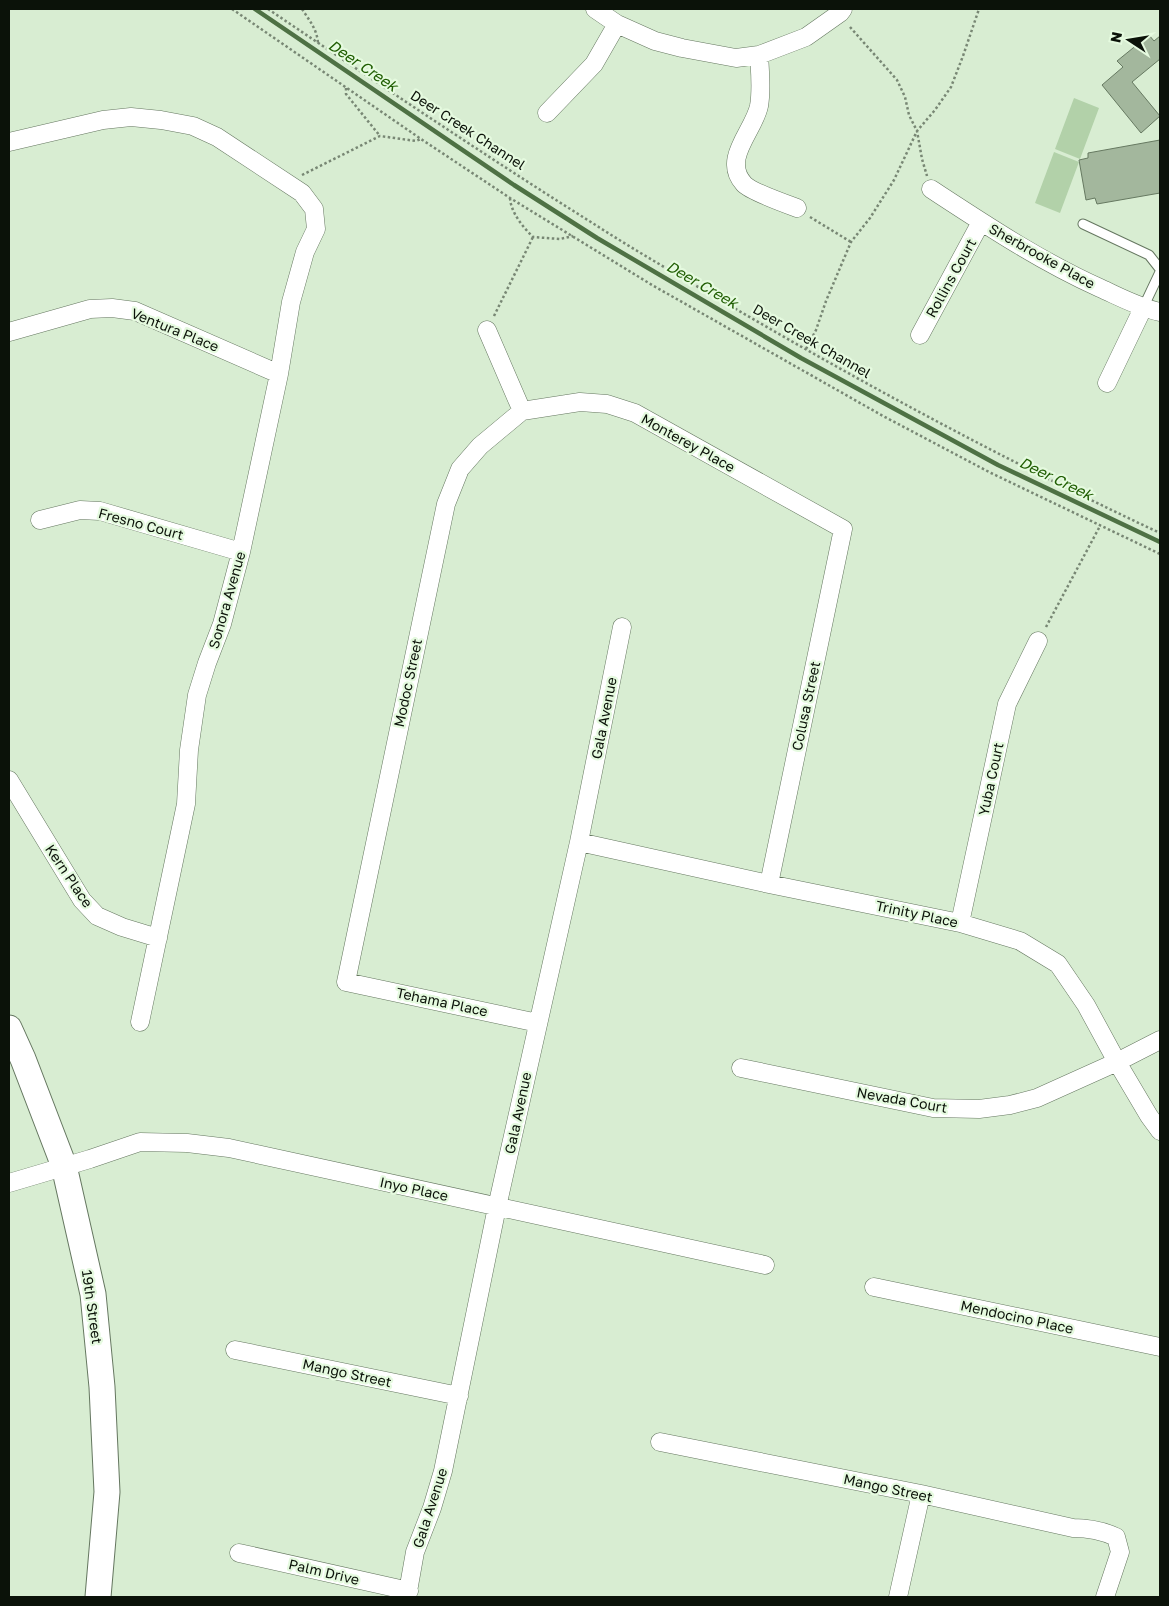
<svg xmlns="http://www.w3.org/2000/svg" width="1169" height="1606" viewBox="0 0 1169 1606" font-family="'Golos Text',sans-serif">
<rect width="100%" height="100%" fill="#d8edd2"/>
<!-- green -->
<path fill="#b2d1a9" d="M1074,98L1099,108L1080,159L1055,149Z
M1054,152L1079,162L1060,213L1035,203Z"/>
<g fill="none" stroke-linecap="round" stroke-linejoin="round">
<!-- stream -->
<path stroke="#4e7144" stroke-width="4.5" d="M255,9L514,185L597,238L801,358L998,465L1160,542"/>
</g>
<!-- building -->
<path fill="#a3b79d" stroke="#667961" d="M1149,35L1154,41L1160,36V59L1132,82L1160,116L1141,133L1102,85L1123,67L1117,61Z
M1160,140V193L1097,204L1095,198L1086,200L1079,160L1088,158V153Z"/>
<g fill="none" stroke-linecap="round" stroke-linejoin="round">
<defs>
<path id="lane" d="M1083,224L1149,255L1160,269
M1143,308L1160,272"/>
<path id="street" d="M595,9L617,24L655,41L682,48L736,58L759,55L806,37L840,13L843,9
M759,55C760,72 762,89 759,106C754,131 721,159 744,184C750,191 786,204 797,208
M547,113L594,64L617,24
M9,142L103,120L131,117L161,120L193,126L217,137L302,193L314,209L316,229L305,252L291,302L279,374L241,552L222,624L207,663L197,695L189,750L186,804L140,1022
M931,189C986,225 1040,261 1100,288C1120,297 1138,307 1160,312
M487,330L522,411
M9,332L90,309L112,308L135,311L279,374
M920,335L981,222
M1107,383L1143,308
M522,411L480,446L460,469L446,504L346,982L538,1023
M522,411L580,402L607,404L635,413L843,529L769,884
M40,520L80,510L100,511L241,552
M9,780L82,900L97,916L122,927L158,938
M579,842L769,884L960,923L1020,941L1058,964L1086,1005L1117,1062L1149,1116L1160,1131
M960,923L1007,704L1038,641
M741,1068L933,1108L979,1109L1010,1105L1037,1098L1117,1062L1160,1040
M9,1183L90,1159L140,1142L187,1143L229,1148L765,1265
M874,1287L1160,1347
M235,1350L459,1396
M660,1442L921,1494L1073,1528C1089,1528 1101,1530 1116,1537L1120,1552L1105,1597
M239,1553L409,1591
M407,1597L415,1552L432,1508L443,1471L497,1207L579,842L622,627
M898,1597L921,1494"/>
<path id="secondary" d="M9,1028L23,1059L64,1166L93,1294L102,1387L107,1492L98,1597"/>
</defs>
<!-- lane casing -->
<use href="#lane" stroke="#657760" stroke-width="11"/>
<!-- street casing -->
<use href="#street" stroke="#657760" stroke-width="19"/>
<!-- secondary casing -->
<use href="#secondary" stroke="#657760" stroke-width="27"/>
<!-- path -->
<path stroke="#788774" stroke-width="2.5" stroke-dasharray="2.5 2.5" stroke-linecap="butt" d="M232,9L421,139L510,198L652,285L883,416L991,473L1160,554
M268,9C376,82 484,155 594,224C642,255 692,283 741,312C878,392 1017,466 1160,533
M302,9C309,20 317,29 318,43
M850,27L897,80L905,97L909,115L917,131L922,159L927,176
M346,88V94L380,136
M302,175L380,136L416,141L421,139
M510,198C511,213 523,227 533,237L560,239L573,236
M810,217L851,242
M494,316L533,237
M806,349L816,330L826,301L851,242L870,218L894,180L917,131L935,110L951,87L963,56L979,9
M1046,627L1100,526"/>
<!-- lane -->
<use href="#lane" stroke="#fff" stroke-width="9"/>
<!-- street -->
<use href="#street" stroke="#fff" stroke-width="18"/>
<!-- secondary -->
<use href="#secondary" stroke="#fff" stroke-width="25"/>
</g>
<g text-anchor="middle" stroke-width="4.5" stroke-linejoin="round" paint-order="stroke">
<!-- street labels -->
<g font-size="14" fill="#0b1209" stroke="#e5fadf">
<text transform="translate(468 130) rotate(33)" y="5">Deer Creek Channel</text>
<text transform="translate(1042 256) rotate(29)" y="5">Sherbrooke Place</text>
<text transform="translate(951 278) rotate(-61)" y="5">Rollins Court</text>
<text transform="translate(175 330) rotate(22)" y="5">Ventura Place</text>
<text transform="translate(812 341) rotate(30)" y="5">Deer Creek Channel</text>
<text transform="translate(688 443) rotate(29)" y="5">Monterey Place</text>
<text transform="translate(141 524) rotate(15)" y="5">Fresno Court</text>
<text transform="translate(227 600) rotate(-74)" y="5">Sonora Avenue</text>
<text transform="translate(408 683) rotate(-78)" y="5">Modoc Street</text>
<text transform="translate(806 706) rotate(-78)" y="5">Colusa Street</text>
<text transform="translate(604 718) rotate(-79)" y="5">Gala Avenue</text>
<text transform="translate(991 779) rotate(-78)" y="5">Yuba Court</text>
<text transform="translate(69 876) rotate(56)" y="5">Kern Place</text>
<text transform="translate(917 914) rotate(12)" y="5">Trinity Place</text>
<text transform="translate(442 1002) rotate(12)" y="5">Tehama Place</text>
<text transform="translate(902 1100) rotate(10)" y="5">Nevada Court</text>
<text transform="translate(518 1113) rotate(-78)" y="5">Gala Avenue</text>
<text transform="translate(414 1189) rotate(12)" y="5">Inyo Place</text>
<text transform="translate(92 1307) rotate(82)" y="5">19th Street</text>
<text transform="translate(1017 1317) rotate(12)" y="5">Mendocino Place</text>
<text transform="translate(347 1373) rotate(12)" y="5">Mango Street</text>
<text transform="translate(888 1488) rotate(12)" y="5">Mango Street</text>
<text transform="translate(430 1508) rotate(-72)" y="5">Gala Avenue</text>
<text transform="translate(324 1572) rotate(13)" y="5">Palm Drive</text>
</g>
<!-- water labels -->
<g font-size="15" font-style="italic" fill="#205e03" stroke="#e5fadf">
<text transform="translate(363 66) rotate(34)" y="5">Deer Creek</text>
<text transform="translate(702 285) rotate(30)" y="5">Deer Creek</text>
<text transform="translate(1056 479) rotate(26)" y="5">Deer Creek</text>
</g>
</g>
<!-- border -->
<rect width="1169" height="1606" fill="none" stroke="#0b1209" stroke-width="20"/>
<!-- north arrow -->
<g transform="translate(1129 40) rotate(282)" stroke="#e5fadf" stroke-width="4" paint-order="stroke">
<path d="M0-4L9 19L0 12L-9 19Z" fill="#0b1209"/>
<text y="-8" font-size="14" font-weight="bold" text-anchor="middle" fill="#0b1209">N</text>
</g>
</svg>
